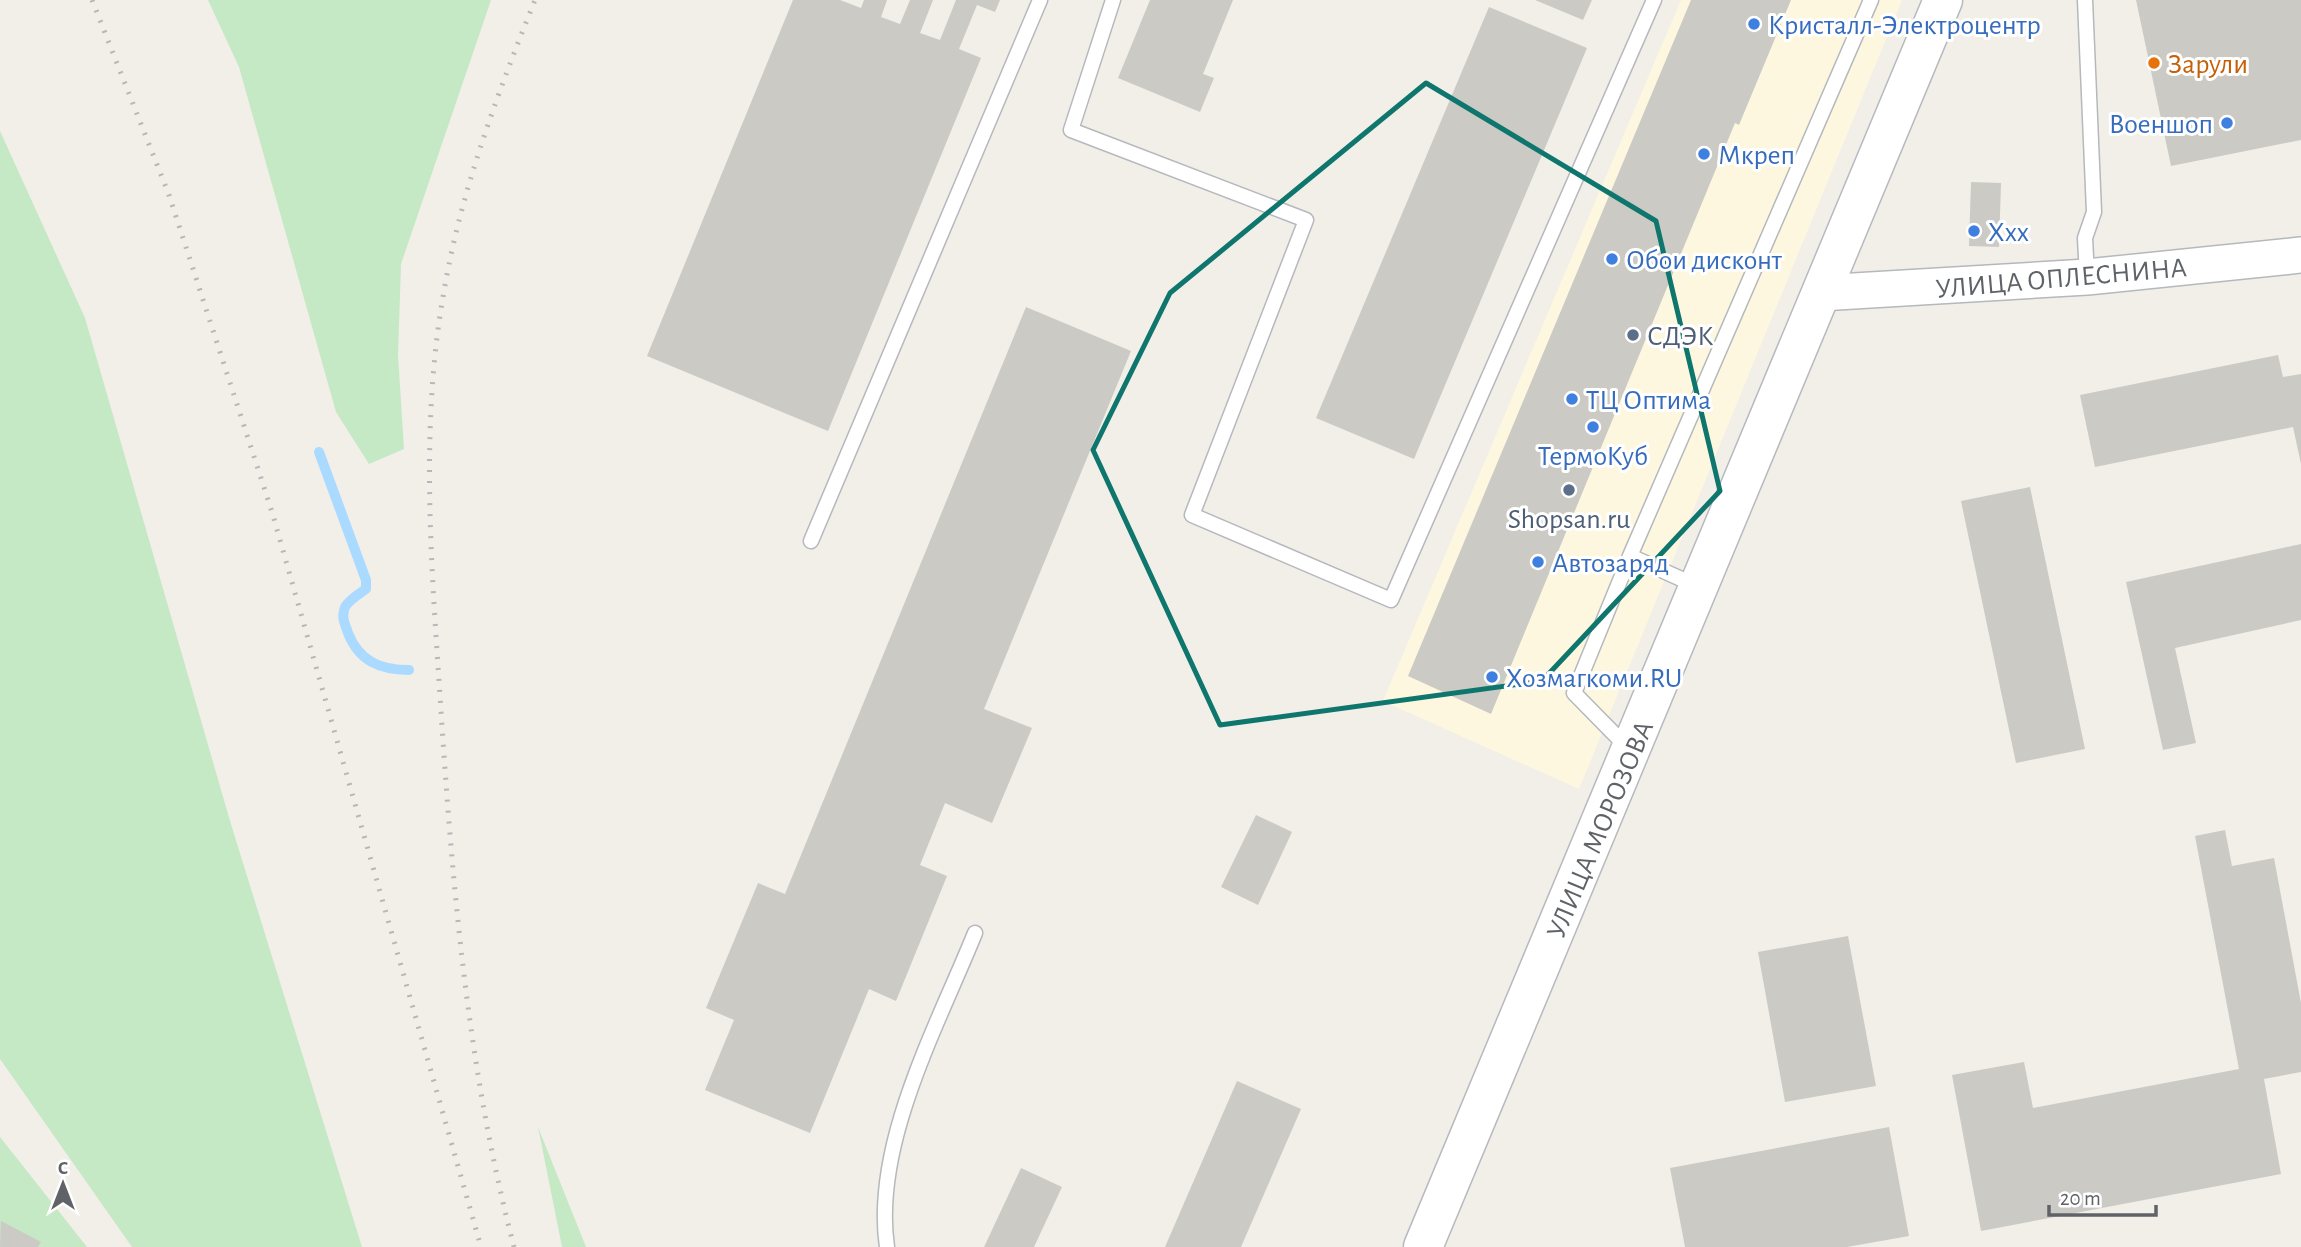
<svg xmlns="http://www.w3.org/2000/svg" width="2301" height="1247" viewBox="0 0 2301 1247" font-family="'Alegreya Sans',sans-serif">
<rect width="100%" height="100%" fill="#f1efe8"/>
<!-- commercial -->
<path fill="#fef7e0" d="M1681,0H1902L1579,789L1383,701Z"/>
<!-- green -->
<path fill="#c5e8c5" d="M208,0H491L401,264L398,355L404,449L369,464L336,412L239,67Z
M0,131L85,318L230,821L362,1247H132L0,1059Z
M538,1127L586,1247H562Z
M0,1137L87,1247H0Z"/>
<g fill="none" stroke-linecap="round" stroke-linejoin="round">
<!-- stream -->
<path stroke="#aadaff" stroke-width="10" d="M319,452L366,580V589C359,594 349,600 345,607C341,617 345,624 348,633C359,661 380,670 409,670"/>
</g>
<!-- building -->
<path fill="#cccac5" d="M793,0H840L861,8L864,0H887L881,17L900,24L910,0H933L920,33L940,40L956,0H1000L995,12L977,5L959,49L981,58L828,431L647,356Z
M1150,0H1233L1203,74L1214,78L1200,112L1118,78Z
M1535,0H1592L1583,20Z
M1691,0H1791L1739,125L1735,123L1491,714L1408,676Z
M2136,0H2301V140L2171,166Z
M1489,7L1587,48L1414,459L1316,418Z
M1971,182L2001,183L1999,247L1969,246Z
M1026,307L1131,351L984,709L1032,728L992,823L945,803L920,865L947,876L896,1001L869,989L810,1133L705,1090L734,1020L706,1008L758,883L785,894Z
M2278,355L2283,377L2301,374V464L2293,427L2095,467L2080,395Z
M2030,487L2085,749L2016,763L1961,501Z
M2301,544V620L2175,648L2196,743L2163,750L2126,582Z
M1256,815L1292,832L1258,905L1221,887Z
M2225,830L2232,866L2274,858L2301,1003V1072L2264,1079L2281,1174L1981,1231L1952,1075L2024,1062L2033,1108L2239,1069L2195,836Z
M1848,936L1876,1086L1785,1102L1758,952Z
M1237,1081L1301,1109L1241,1247H1165Z
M1889,1127L1909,1236L1847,1247H1685L1670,1168Z
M1021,1168L1062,1187L1034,1247H984Z
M1,1221L41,1242L38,1247H0Z"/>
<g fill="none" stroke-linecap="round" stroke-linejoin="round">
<defs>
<path id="service" d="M1113,0L1071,130L1306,220L1192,515L1391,600L1654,0
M2085,0L2094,212L2085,238L2087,276
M811,541L1040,0
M1630,556L1871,0
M1628,748L1574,693L1630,556L1697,586
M887,1247C872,1145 937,1027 975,933"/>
<path id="tertiary" d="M1820,293L2087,277L2301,255"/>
<path id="secondary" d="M1423,1247L1943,0"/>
</defs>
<!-- service casing -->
<use href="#service" stroke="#b5b8bc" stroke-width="17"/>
<!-- tertiary casing -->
<use href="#tertiary" stroke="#b5b8bc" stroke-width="38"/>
<!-- secondary casing -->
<use href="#secondary" stroke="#b6babf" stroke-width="41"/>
<!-- service -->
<use href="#service" stroke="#fff" stroke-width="14"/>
<!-- tertiary -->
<use href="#tertiary" stroke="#fff" stroke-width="35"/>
<!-- secondary -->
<use href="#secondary" stroke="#fff" stroke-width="38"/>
<!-- rail -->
<path stroke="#b6b7b8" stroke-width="5" stroke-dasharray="2 9" stroke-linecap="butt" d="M92,0L169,195L272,512L481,1247
M514,1247C468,1071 453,892 441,711C432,572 419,430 444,291C461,191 497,95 535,0"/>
</g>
<!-- marked area -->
<path fill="none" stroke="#0f766e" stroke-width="5" stroke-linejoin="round" d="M1426,83L1656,221L1720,491L1542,681L1220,725L1093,450L1170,293Z"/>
<!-- markers -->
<g fill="#3f7fe0" stroke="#fff" stroke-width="2.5">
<circle cx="1754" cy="24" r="7"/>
<circle cx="2227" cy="123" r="7"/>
<circle cx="1704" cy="154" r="7"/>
<circle cx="1974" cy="231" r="7"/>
<circle cx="1612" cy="259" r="7"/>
<circle cx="1572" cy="399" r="7"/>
<circle cx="1593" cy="427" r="7"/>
<circle cx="1538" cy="562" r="7"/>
<circle cx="1492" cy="677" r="7"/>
</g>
<circle fill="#e8710a" stroke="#fff" stroke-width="2.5" cx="2154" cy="63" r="7"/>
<g fill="#5c6f8a" stroke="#fff" stroke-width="2.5">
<circle cx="1633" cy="335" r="7"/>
<circle cx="1569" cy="490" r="7"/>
</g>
<g text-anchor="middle" stroke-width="6" stroke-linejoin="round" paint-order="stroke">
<!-- shop labels -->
<g font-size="28" fill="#366cbe" stroke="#fff" text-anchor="start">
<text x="1768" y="34">Кристалл-Электроцентр</text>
<text x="2213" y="133" text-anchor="end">Военшоп</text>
<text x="1718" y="164">Мкреп</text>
<text x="1988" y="241">Xxx</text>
<text x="1626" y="269">Обои дисконт</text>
<text x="1586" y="409">ТЦ Оптима</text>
<text x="1593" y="465" text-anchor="middle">ТермоКуб</text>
<text x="1552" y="572">Автозаряд</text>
<text x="1506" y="687">Хозмагкоми.RU</text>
</g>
<!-- food labels -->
<g font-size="28" fill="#c56008" stroke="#fff" text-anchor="start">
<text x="2168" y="73">Зарули</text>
</g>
<!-- street labels -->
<g font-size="28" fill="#5f6368" stroke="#fff">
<text transform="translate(2061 277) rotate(-5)" y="10">УЛИЦА ОПЛЕСНИНА</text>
<text transform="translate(1599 829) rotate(-67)" y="10">УЛИЦА МОРОЗОВА</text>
</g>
<!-- service labels -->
<g font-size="28" fill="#4e5e75" stroke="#fff" text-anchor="start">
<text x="1647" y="345">СДЭК</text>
<text x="1569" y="528" text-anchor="middle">Shopsan.ru</text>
</g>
</g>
<!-- north arrow -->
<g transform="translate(63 1184)" stroke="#ffffff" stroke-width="5" paint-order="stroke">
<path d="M0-5L12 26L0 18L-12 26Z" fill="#5f6368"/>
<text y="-10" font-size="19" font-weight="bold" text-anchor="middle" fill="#5f6368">С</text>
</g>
<!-- scale -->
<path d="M2049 1205v10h107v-10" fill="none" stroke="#5f6368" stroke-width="3.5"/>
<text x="2060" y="1205" font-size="21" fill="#5f6368" stroke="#ffffff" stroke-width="5" paint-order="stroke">20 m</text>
</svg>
